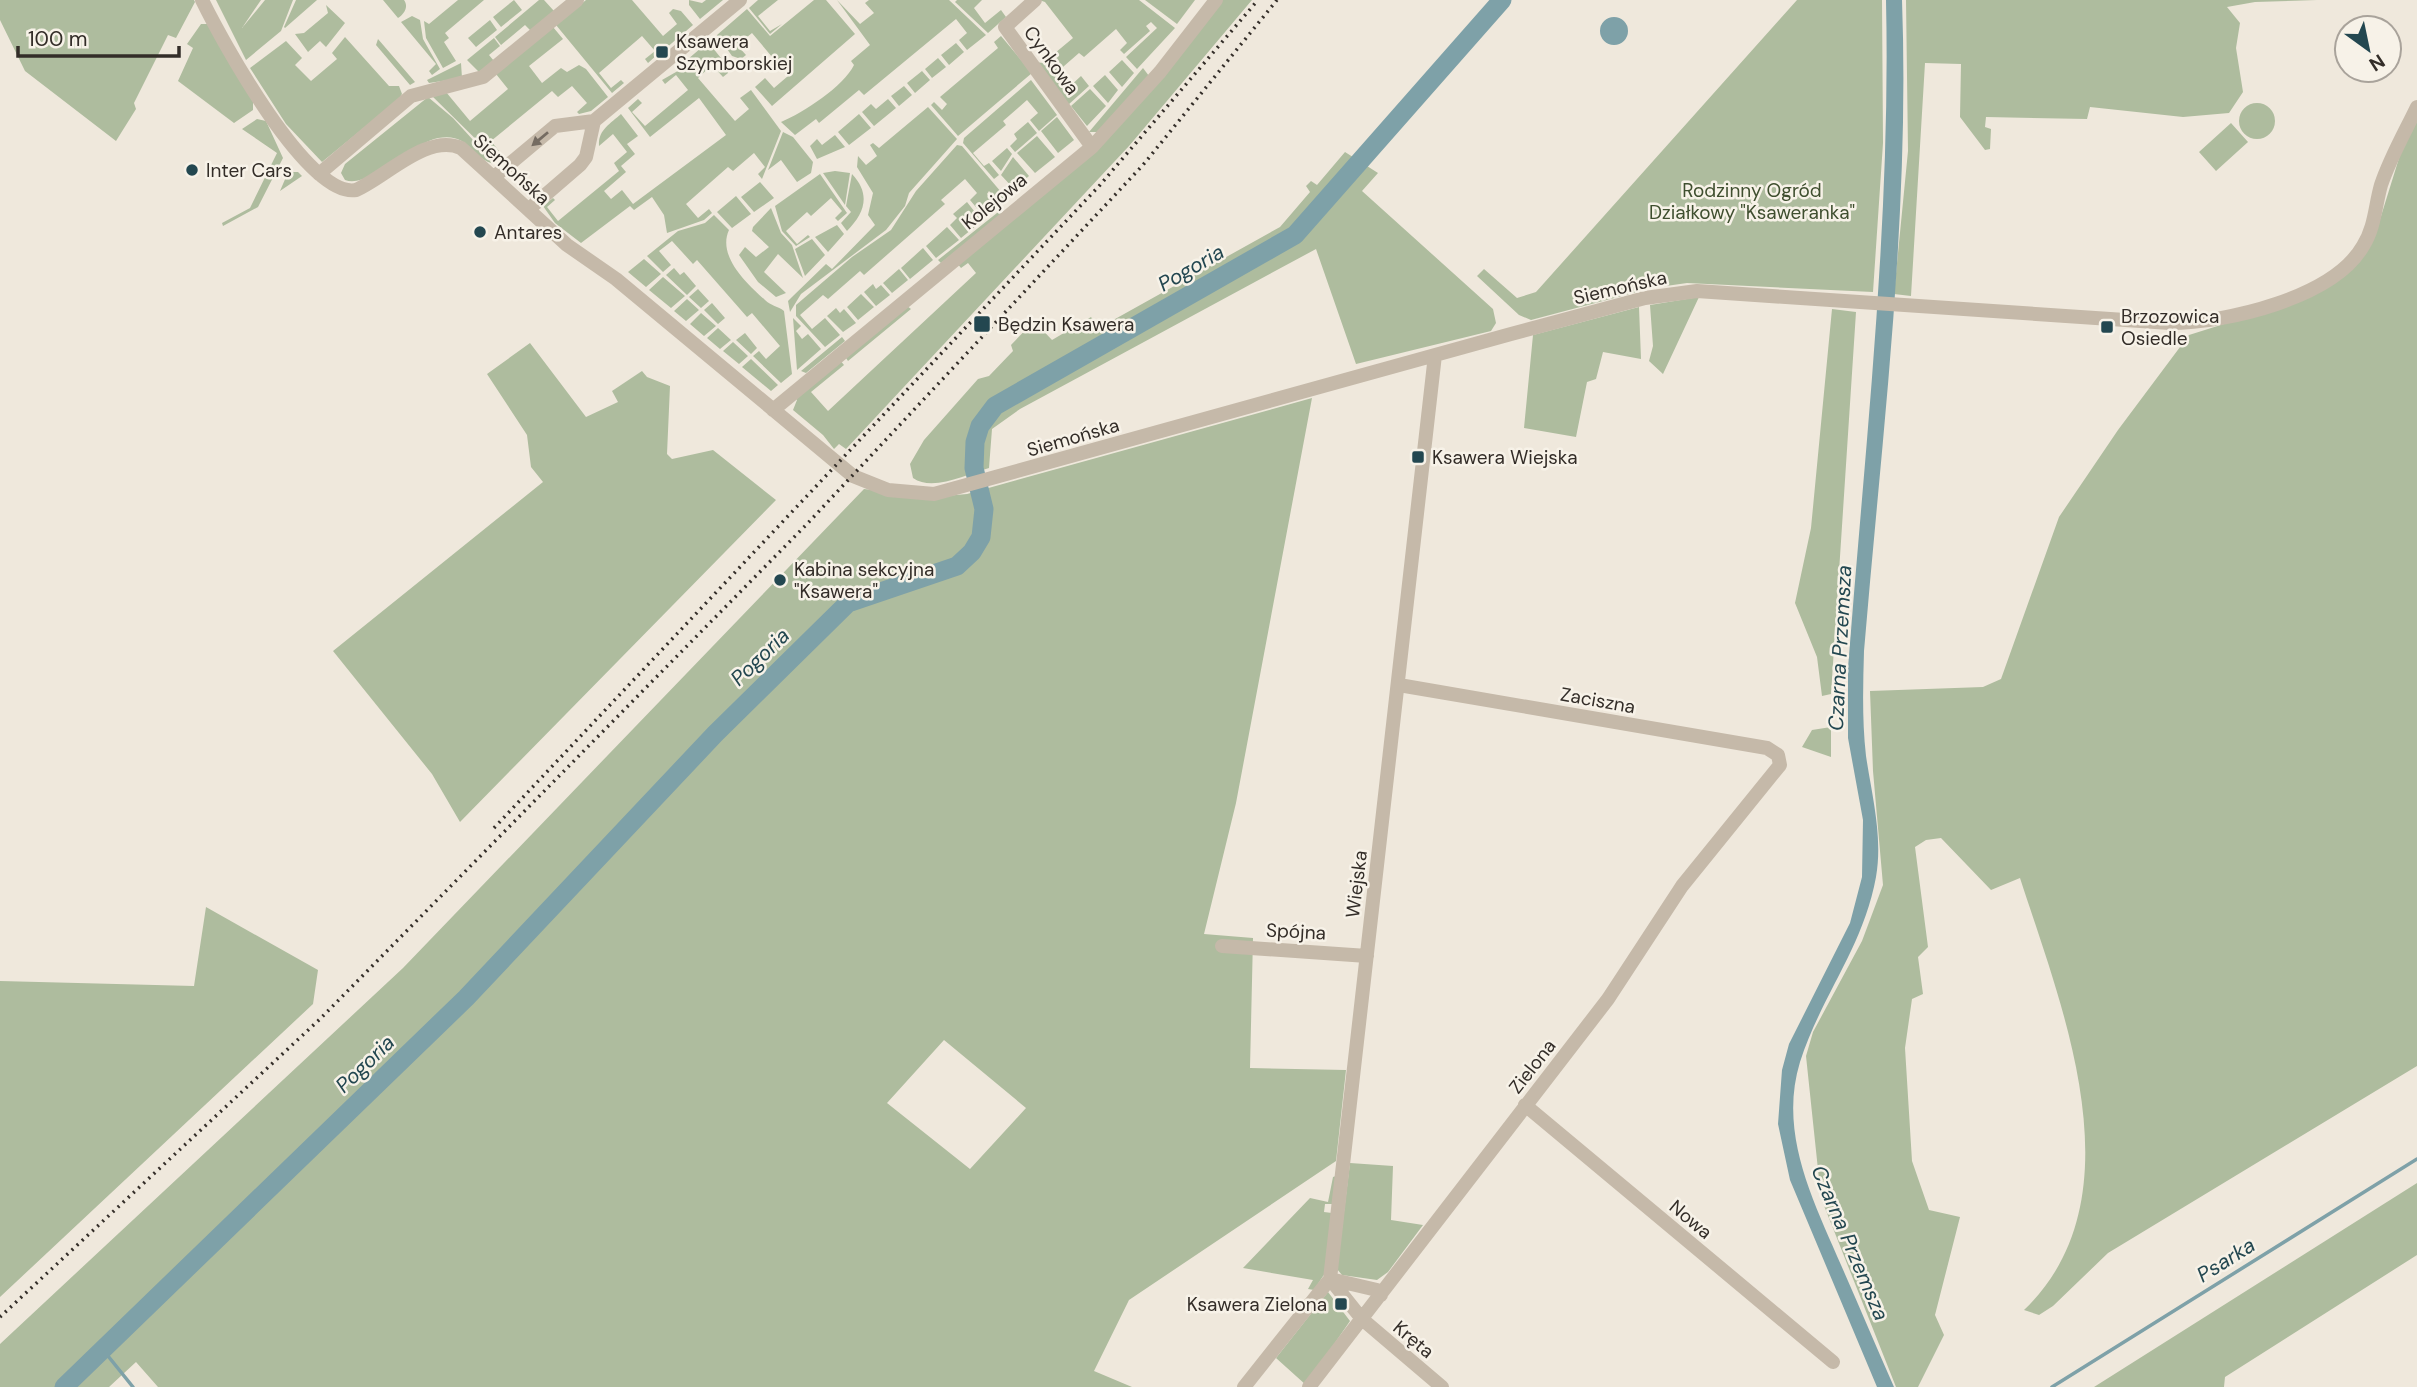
<svg xmlns="http://www.w3.org/2000/svg" width="2417" height="1387" viewBox="0 0 2417 1387" font-family="'DM Sans',sans-serif">
<rect width="100%" height="100%" fill="#efe8dc"/>
<!-- green -->
<path fill="#aebc9e" fill-rule="evenodd" d="M0,0H194L195,2L176,38L168,35L134,103L136,109L116,141L25,71L0,20Z
M216,0H261L242,28L265,0H293L281,31L246,60Z
M296,0H317L285,28L284,27Z
M383,0H404C409,7 404,14 398,18Z
M458,0H484L445,33L449,38L444,42L456,61L443,68L426,38L424,21L429,24Z
M514,0L522,10L501,27L493,17Z
M539,0H544L554,11L531,31L525,25L501,45L495,37Z
M586,0H632L663,36L677,24L669,13L673,9L681,11L693,25L665,49L662,45L655,50L658,54L648,63L645,59L655,51L642,36L599,73L611,88L621,80L624,83L612,93L556,25Z
M689,0L702,3L706,0H723L700,19L689,5Z
M758,0H778L758,16L770,31L782,24L770,34L749,8Z
M814,0H826L855,34L772,106L755,87L765,78L774,88L788,76L752,33L737,45L746,55L741,59L732,56L717,35L747,9L770,36Z
M837,0L860,24L874,13L865,3L869,0H949L986,35L967,50L959,40L967,33L956,19L864,95L859,90L819,123L816,119L795,135L781,122C803,113 844,86 854,65L851,61L870,45Z
M957,0H982L974,8L985,23L1001,10L1006,17L988,33L955,2Z
M1039,0H1139L1175,28L1137,69L1126,57L1157,28L1151,22L1146,26L1150,31L1124,54L1120,50L1127,43L1116,29L1084,57L1079,53L1056,73L1068,88L1081,76L1089,86L1068,105L1035,62L1043,63L1073,38L1045,2Z
M1145,0H1195L1177,24Z
M1222,0H1252L1129,146L846,449L839,444L834,449L823,435L793,410L797,400L794,396L839,359L844,365L811,392L828,411L976,273L968,263L961,268L957,263L1072,171Z
M1797,0H1882L1883,143L1873,292L1687,283L1652,288L1531,320L1519,315L1477,276L1484,269L1517,298L1536,292Z
M1906,0H2317L2255,2L2227,7L2240,23L2236,48L2243,92L2229,113L2183,117L2090,107L2087,119L1986,117L1985,127L1991,129L1990,149L1985,150L1960,117L1961,64L1925,63L1911,296L1894,294L1908,151Z
M326,5L345,23L326,47L320,41L308,52L295,34L304,33L328,13Z
M412,16L420,20L423,39L440,69L432,75L429,71L436,64L401,22Z
M490,20L497,30L476,47L468,38Z
M201,24H208L253,101V110L234,123L178,81L193,48L187,44Z
M553,27L563,39L529,66L542,83L561,68L567,72L579,65L586,69L608,97L591,111L579,114L577,112L587,103L572,86L558,97L552,91L491,141L503,156L497,160L430,94L446,92L470,121L508,89L496,74Z
M1001,36L1032,73L958,136L931,105L934,102L942,110L947,104L940,97L998,48L994,42Z
M345,37L389,86H399L402,94L398,100L322,162L286,124L250,68L286,41L302,58L295,65L311,81L337,59L332,53Z
M494,38L500,46L489,55L494,61L479,72L467,60Z
M378,39L415,82L410,85L376,45Z
M708,42L725,63L728,73L723,77L712,65L698,78L735,121L749,109L740,98L751,90L781,131L762,179L758,174L765,167L754,153L733,171L728,167L686,204L698,218L709,209L712,213L704,220L667,233L664,215L652,197L634,210L630,206L581,243L555,223L543,206L553,198L555,200L547,207L558,221L619,171L614,163L627,152L613,134L599,146C598,130 610,124 621,114L638,136L627,144L635,154L621,166L626,172L604,191L611,199L622,190L633,204L726,135L699,98L650,137L628,108L638,99L642,103L632,112L645,126L688,90L676,75L665,84L662,80L683,68L681,65Z
M956,43L964,52L949,65L941,55Z
M938,58L946,67L932,78L925,69Z
M1122,60L1134,73L1122,87L1109,72Z
M461,63L462,78L429,83L427,80Z
M1143,68L1149,76L1098,132H1089Z
M922,71L930,80L915,93L907,83Z
M1105,75L1118,90L1108,103L1093,86Z
M1031,80L1057,115L1039,131L1030,120L1038,113L1027,100L1003,121L1006,125L973,153L984,166L989,163L999,175L994,179L963,143L964,138Z
M904,86L912,95L899,106L891,96Z
M1090,89L1106,106L1087,126L1071,106Z
M428,97L453,118L495,164C471,159 470,132 438,138C411,143 370,189 345,180L341,173L345,164Z
M888,99L896,108L874,126L862,112L871,104L876,109Z
M2239 121a18 18 0 1 1 36 0a18 18 0 1 1-36 0Z
M928,107L957,139L909,193L905,206L886,230L801,294L790,312L788,301L792,297L826,264L832,269L875,225L868,215L873,193L857,167L858,156L866,165L877,156L870,145L873,143L879,148Z
M859,114L871,128L849,145L838,132Z
M1057,117L1074,140L1058,153L1041,131Z
M257,119L266,121L283,158L258,207L223,226L222,223L250,208L277,153L242,129Z
M2417,119V1066L2108,1253L2053,1306L2039,1315L2024,1310C2141,1198 2062,1008 2020,878L1991,890L1941,838L1926,840L1915,847L1928,947L1918,957L1923,994L1912,999L1905,1048L1912,1161L1929,1210L1960,1217L1935,1315L1944,1335L1918,1387H1896L1821,1198L1806,1056L1813,1032L1862,941L1883,885L1873,771L1870,691L1983,687L2001,679L2059,517L2118,430L2189,335L2281,306L2320,288L2377,229L2400,155Z
M1028,122L1037,133L1015,152L1010,146L1017,139L1014,134Z
M2231,123L2248,142L2216,171L2199,152Z
M783,132L793,137L813,162L811,173L797,182L781,160L768,170Z
M835,135L845,147L817,159L810,146L817,139L822,145Z
M1037,136L1055,157L1035,173L1017,153Z
M957,145L962,146L1007,199L1001,204L989,191L987,194L998,207L985,218L970,200L977,193L965,179L941,200L945,204L864,275L860,271L828,299L823,295L800,315L812,329L825,318L840,335L825,347L796,316V305L852,257L891,230L916,191Z
M1007,148L1012,154L1001,171L992,161Z
M1345,152L1378,173L1362,191L1493,309L1496,323L1491,331L1356,364L1316,249L1020,409L992,429L989,468C967,474 933,492 913,478L910,464L924,440L978,379L989,376L1013,351L1011,345L1034,321L1052,340L1091,317L1099,328L1280,227L1310,192L1306,186L1311,181L1317,185Z
M1013,157L1029,176L1014,189L1001,175Z
M835,171L850,173L845,205L823,173Z
M292,172H298L302,176L280,191L286,177Z
M820,174L847,213L838,221L835,218L842,211L831,198L811,216L807,212L786,231L797,244L808,235L810,237L796,246L782,231L775,206Z
M852,174C871,194 865,213 847,231L841,223L851,212L846,206Z
M760,182L774,198L754,212L741,197Z
M736,196L751,214L732,228L717,212Z
M967,202L982,221L961,238L950,225L957,218L953,214Z
M771,208L781,233L792,245L803,278L778,254L764,272L786,293L776,297L758,282L739,255L745,247L756,257L769,247L752,231L753,227Z
M1002,209L1001,215L941,263L938,260Z
M714,215L729,230C717,256 747,284 765,300C771,306 778,306 784,311L792,374L781,383L753,356L759,351L766,359L780,346L752,313L747,317L697,260L693,264L672,241L659,251L671,265L663,272L647,256L678,231L705,223Z
M837,225L844,234L828,252L815,237Z
M947,227L959,240L936,258L926,246Z
M812,239L825,255L805,276L795,249Z
M923,248L933,260L910,279L901,268Z
M644,259L661,274L646,287L628,272Z
M674,268L680,275L684,272L696,286L687,295L666,275Z
M899,269L908,280L892,293L883,283Z
M663,277L685,296L671,308L649,290Z
M873,284L876,289L881,285L890,295L876,306L864,292Z
M698,289L709,301L701,308L689,297Z
M861,294L874,307L858,320L847,307Z
M1699,297L1663,374L1649,361L1653,346L1650,305Z
M687,299L699,310L686,321L674,311Z
M712,303L725,318L718,324L704,310Z
M907,306L911,309L848,361L844,355Z
M1639,307L1641,359L1603,352L1596,379L1587,382L1576,437L1524,428L1533,335Z
M836,308L840,313L844,309L856,323L843,332L827,316Z
M1832,309L1856,312L1831,694L1822,696L1817,657L1795,603L1811,528Z
M701,313L716,326L704,336L690,324Z
M793,318L801,326L796,331L802,339L808,334L821,349L797,370Z
M718,328L731,340L720,349L707,338Z
M745,333L757,348L751,354L736,340Z
M842,337L845,341L806,373L801,371Z
M733,342L748,356L739,364L723,351Z
M530,343L586,417L618,402L612,391L642,371L647,377L670,386L667,454L672,459L713,450L776,500L460,822L432,774L333,651L543,482L531,467L527,435L487,374Z
M751,359L778,385L771,391L742,367Z
M1312,398L1236,803L1204,934L1253,938L1250,1068L1346,1070L1336,1161L1129,1300L1094,1371L1132,1387H158L136,1362L109,1387H0V1344L403,968L864,489L934,497L967,494ZM944,1040L1026,1108L970,1169L887,1103Z
M1831,727V757L1802,747L1812,730Z
M206,907L318,970L313,1004L0,1297V981L194,986Z
M1350,1163L1393,1166L1391,1220L1423,1225L1388,1272L1377,1280L1342,1275L1337,1269Z
M1336,1176L1333,1204H1325L1324,1212L1332,1213L1325,1273L1314,1290L1308,1289L1313,1280L1243,1268L1310,1198L1328,1202L1333,1177Z
M2417,1183V1255L2225,1377L2224,1387H2094Z
M1328,1292L1350,1321L1306,1385L1276,1358Z"/>
<!-- water -->
<path fill="#7ea1a8" d="M1886,0H1902C1910,217 1882,434 1864,651C1863,686 1862,721 1866,756C1872,796 1883,837 1876,877C1863,948 1821,996 1800,1062C1778,1134 1814,1202 1841,1265C1859,1306 1876,1346 1894,1387H1877L1790,1180L1778,1124L1782,1070L1789,1044L1850,923L1862,877L1863,820L1848,738V668C1865,446 1891,223 1886,0Z
M1600 31a14 14 0 1 1 28 0a14 14 0 1 1-28 0Z"/>
<g fill="none" stroke-linecap="round" stroke-linejoin="round">
<!-- stream -->
<path stroke="#7ea1a8" stroke-width="3.5" d="M104,1351L133,1387
M2052,1387L2417,1159"/>
<!-- river -->
<path stroke="#7ea1a8" stroke-width="19" d="M64,1387L466,998L715,734L848,603L957,566L972,552L981,537L984,509L974,468L975,442L980,426L995,406L1295,235L1502,0"/>
<!-- minor -->
<path stroke="#c5b9a9" stroke-width="14" d="M202,0C221,39 308,199 356,190C386,177 427,133 461,148L567,245L616,279L853,476L888,490L934,494L1511,334L1645,298L1697,291L2170,323C2226,323 2333,298 2363,246C2375,227 2375,206 2381,185C2390,158 2405,132 2417,107
M1035,0L1005,27L1092,147
M319,174L411,96L483,77L577,0
M494,177L555,126L594,121L740,0
M529,209L580,165L586,157L594,121
M773,410L1092,147L1160,72L1216,0
M1222,946L1367,956
M1525,1105L1833,1362
M1330,1279L1362,1319L1442,1387
M1330,1279L1377,1290L1381,1295
M1244,1387L1330,1279L1435,355
M1309,1387L1608,999L1682,886L1780,765L1778,755L1767,748L1399,685"/>
<!-- rail -->
<path stroke="#332d28" stroke-width="3.5" stroke-dasharray="2 5" stroke-linecap="butt" d="M494,828L1100,185L1258,0
M0,1317L320,1019L807,524L1143,165L1277,0"/>
</g>
<!-- one-way arrows -->
<defs><path id="oneway-solid" d="M-6-.8H1V-3.2L6.5 0L1 3.2V.8H-6Z" transform="scale(1.75)"/></defs>
<use fill="#756c62" href="#oneway-solid" transform="translate(540 139) rotate(140)"/>
<!-- markers -->
<g fill="#234750" stroke="#f7f2e8" stroke-width="2.5">
<rect x="655" y="45" width="14" height="14" rx="3.5"/>
<circle cx="192" cy="170" r="7"/>
<circle cx="480" cy="232" r="7"/>
<rect x="973" y="315" width="18" height="18" rx="3.5"/>
<rect x="2100" y="320" width="14" height="14" rx="3.5"/>
<rect x="1411" y="450" width="14" height="14" rx="3.5"/>
<circle cx="780" cy="580" r="7"/>
<rect x="1334" y="1297" width="14" height="14" rx="3.5"/>
</g>
<g text-anchor="middle" stroke-width="5" stroke-linejoin="round" paint-order="stroke">
<!-- poi labels -->
<g font-size="19" fill="#332d28" stroke="#f7f2e8" text-anchor="start">
<text x="676" y="48">Ksawera<tspan x="676" dy="22">Szymborskiej</tspan></text>
<text x="206" y="177">Inter Cars</text>
<text x="494" y="239">Antares</text>
<text x="2121" y="323">Brzozowica<tspan x="2121" dy="22">Osiedle</tspan></text>
<text x="998" y="331">Będzin Ksawera</text>
<text x="1432" y="464">Ksawera Wiejska</text>
<text x="794" y="576">Kabina sekcyjna<tspan x="794" dy="22">"Ksawera"</tspan></text>
<text x="1327" y="1311" text-anchor="end">Ksawera Zielona</text>
</g>
<!-- street labels -->
<g font-size="19" fill="#332d28" stroke="#f7f2e8">
<text transform="translate(1052 60) rotate(54)" y="7">Cynkowa</text>
<text transform="translate(512 169) rotate(42)" y="7">Siemońska</text>
<text transform="translate(994 201) rotate(-39)" y="7">Kolejowa</text>
<text transform="translate(1620 287) rotate(-13)" y="7">Siemońska</text>
<text transform="translate(1073 437) rotate(-16)" y="7">Siemońska</text>
<text transform="translate(1598 700) rotate(10)" y="7">Zaciszna</text>
<text transform="translate(1356 884) rotate(-83)" y="7">Wiejska</text>
<text transform="translate(1296 931) rotate(3)" y="7">Spójna</text>
<text transform="translate(1532 1066) rotate(-52)" y="7">Zielona</text>
<text transform="translate(1691 1219) rotate(40)" y="7">Nowa</text>
<text transform="translate(1414 1339) rotate(40)" y="7">Kręta</text>
</g>
<!-- park labels -->
<g font-size="19" fill="#3f4f2f" stroke="#f7f2e8">
<text x="1752" y="197">Rodzinny Ogród<tspan x="1752" dy="22">Działkowy "Ksaweranka"</tspan></text>
</g>
<!-- water labels -->
<g font-size="21" font-style="italic" fill="#234750" stroke="#f7f2e8">
<text transform="translate(1191 268) rotate(-30)" y="7">Pogoria</text>
<text transform="translate(1840 648) rotate(-87)" y="7">Czarna Przemsza</text>
<text transform="translate(760 657) rotate(-44)" y="7">Pogoria</text>
<text transform="translate(365 1064) rotate(-44)" y="7">Pogoria</text>
<text transform="translate(1850 1243) rotate(67)" y="7">Czarna Przemsza</text>
<text transform="translate(2226 1260) rotate(-32)" y="7">Psarka</text>
</g>
</g>
<!-- north arrow -->
<g transform="translate(2368 49) rotate(147)"><circle r="33" fill="#f7f2e8" stroke="#a9a39b" stroke-width="2"/>
<path d="M0-5L12 26L0 18L-12 26Z" fill="#234750"/>
<text y="-10" font-size="19" font-weight="bold" text-anchor="middle" fill="#332d28">N</text>
</g>
<!-- scale -->
<path d="M18 46v10h161v-10" fill="none" stroke="#332d28" stroke-width="3.5"/>
<text x="28" y="46" font-size="21" fill="#332d28" stroke="#f7f2e8" stroke-width="5" paint-order="stroke">100 m</text>
</svg>
